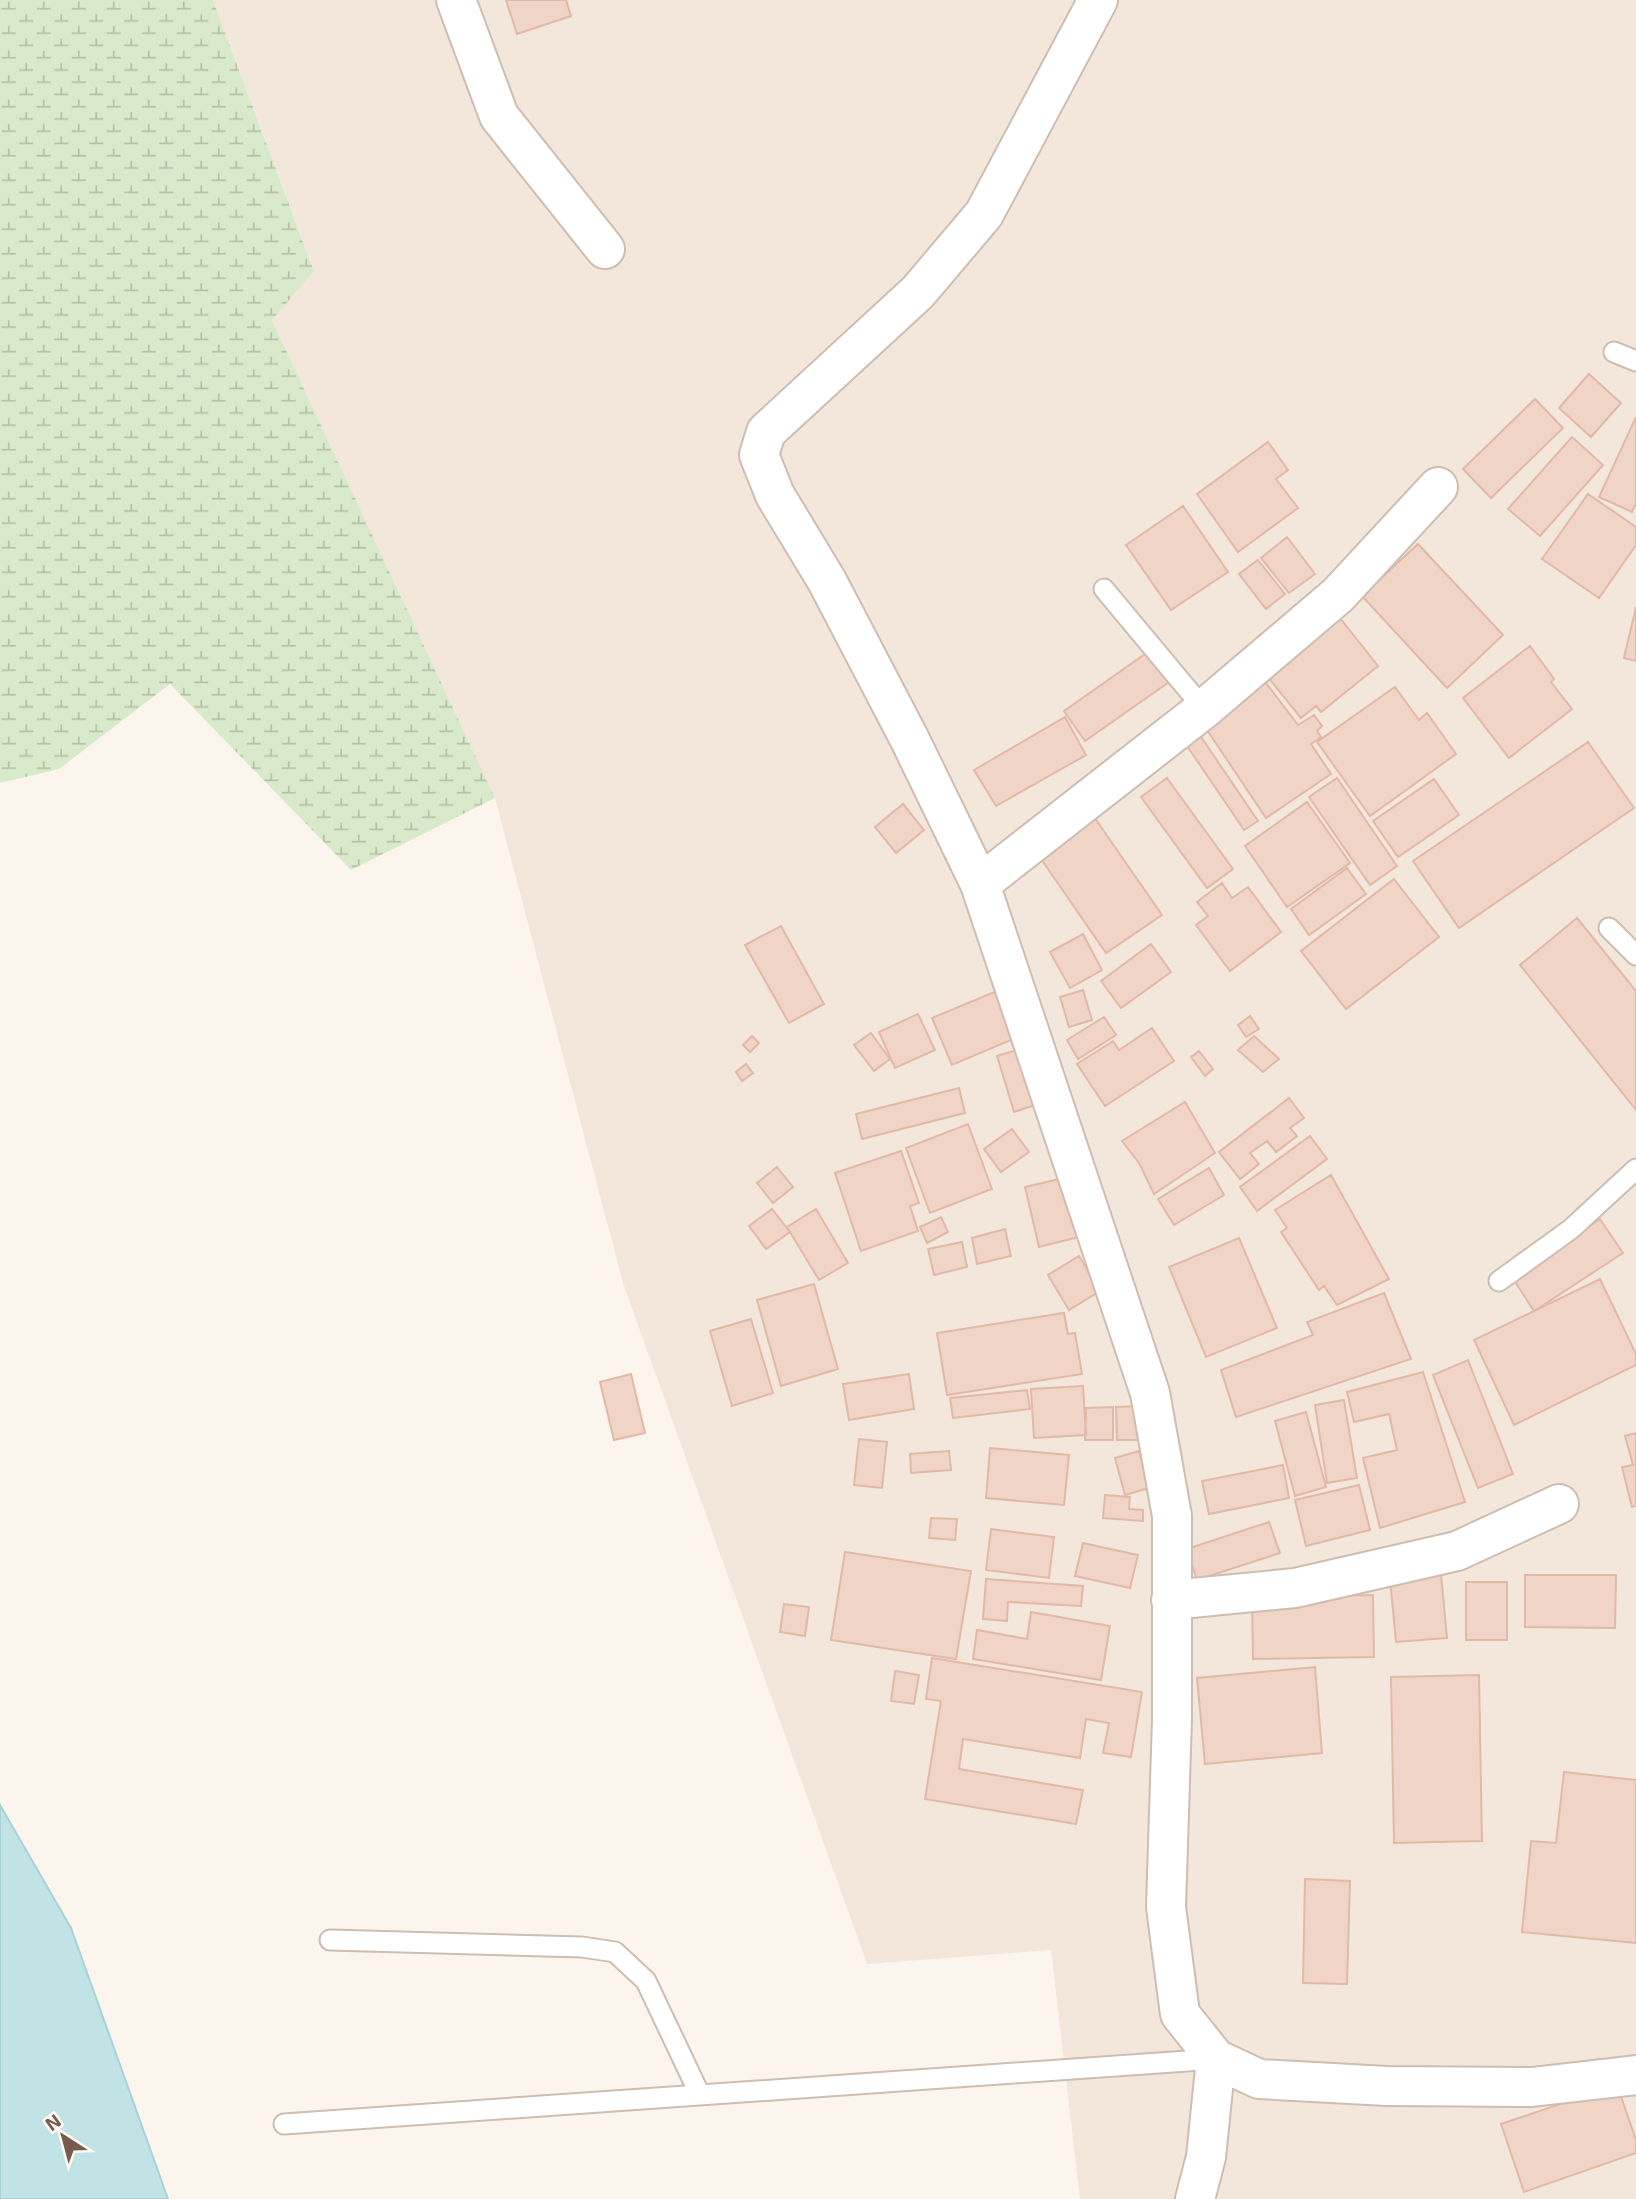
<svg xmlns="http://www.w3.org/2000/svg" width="1636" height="2199" viewBox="0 0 1636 2199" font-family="'Exo 2',sans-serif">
<defs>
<pattern id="wetland-marsh" width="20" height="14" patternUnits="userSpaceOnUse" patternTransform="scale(1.75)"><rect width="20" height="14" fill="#d9eacb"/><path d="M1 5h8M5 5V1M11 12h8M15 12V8" fill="none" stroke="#b5c1a7"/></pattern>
</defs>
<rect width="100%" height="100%" fill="#fcf5ed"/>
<!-- residential -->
<path fill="#f3e7db" d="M213,0H1636V2199H1080L1051,1950L867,1964L623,1283L495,798L272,320L314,270Z"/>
<!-- wetland -->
<path fill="url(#wetland-marsh)" d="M0,0H213L314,271L272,320L495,798L351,870L170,684L59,769L0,783Z"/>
<!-- water -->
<path fill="#c1e3e6" stroke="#a8d2d7" stroke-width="2" d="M0,1805L71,1928L168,2199H0Z"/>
<!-- building -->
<path fill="#f0d4c5" stroke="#e2b9a7" stroke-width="2" d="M506,0H566L571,16L517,34Z
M1589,374L1621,403L1591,437L1559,408Z
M1535,399L1563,428L1491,498L1463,469Z
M1636,417V503L1632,512L1599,497Z
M1572,437L1603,465L1540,536L1508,509Z
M1268,442L1288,470L1276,479L1298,508L1238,552L1197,494Z
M1588,494L1636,527V545L1599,598L1542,559Z
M1183,506L1228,572L1171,610L1126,545Z
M1287,537L1315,574L1289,593L1261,558Z
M1418,544L1503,635L1447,688L1362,596Z
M1258,560L1285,594L1266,609L1239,574Z
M1636,607V661L1624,658Z
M1340,618L1378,666L1321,712L1316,706L1301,718L1267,676Z
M1530,646L1554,679L1551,682L1572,709L1509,758L1463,698Z
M1148,652L1169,682L1085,741L1064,711Z
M1263,679L1298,725L1314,715L1322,726L1317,731L1321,737L1311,744L1331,774L1266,818L1201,721Z
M1395,687L1419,720L1427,713L1456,754L1370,816L1317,742Z
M1065,717L1086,755L996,806L974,770Z
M1193,725L1258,821L1244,830L1179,734Z
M1588,742L1634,808L1459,928L1413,861Z
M1167,778L1233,869L1207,888L1141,797Z
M1337,778L1397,866L1370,885L1309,797Z
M1434,779L1459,815L1398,857L1373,821Z
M1307,802L1350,863L1287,907L1245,846Z
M903,804L924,830L896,853L875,827Z
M1092,814L1162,915L1106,953L1037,853Z
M1347,868L1366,894L1309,935L1291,909Z
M1394,879L1439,937L1346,1009L1301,951Z
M1222,883L1232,898L1248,887L1281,932L1230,971L1196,925L1208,916L1197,902Z
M1577,918L1636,991V1110L1520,965Z
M781,926L824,1004L789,1023L745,945Z
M1083,934L1102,970L1070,988L1050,952Z
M1151,944L1171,972L1121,1008L1101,981Z
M999,990L1018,1037L952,1065L932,1018Z
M1083,990L1092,1020L1069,1027L1060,997Z
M918,1014L935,1050L895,1068L879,1032Z
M1250,1016L1259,1029L1246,1037L1238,1025Z
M1104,1017L1116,1035L1078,1059L1067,1040Z
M1152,1028L1174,1061L1105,1106L1077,1064L1113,1041L1119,1050Z
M871,1033L890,1059L874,1071L854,1045Z
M752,1036L759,1043L750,1052L743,1045Z
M1254,1036L1279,1059L1263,1072L1238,1050Z
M1024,1048L1041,1103L1014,1112L997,1056Z
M1199,1051L1213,1069L1205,1076L1191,1057Z
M746,1064L753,1073L742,1081L736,1072Z
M959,1088L965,1113L862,1139L856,1114Z
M1289,1098L1304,1118L1290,1128L1297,1136L1276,1152L1267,1141L1250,1153L1259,1164L1240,1179L1219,1152Z
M1185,1102L1215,1153L1154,1194L1139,1163L1122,1141Z
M968,1124L992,1189L930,1213L906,1148Z
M1012,1129L1029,1152L1001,1172L984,1149Z
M1310,1136L1327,1159L1257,1211L1240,1187Z
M901,1151L919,1203L910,1206L918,1231L861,1251L835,1173Z
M777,1167L793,1187L773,1203L757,1183Z
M1209,1168L1224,1195L1174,1225L1158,1199Z
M1331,1175L1389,1279L1337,1305L1324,1286L1319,1290L1281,1232L1287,1228L1275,1210Z
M1068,1177L1083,1236L1039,1247L1025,1187Z
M772,1209L790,1232L766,1249L749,1226Z
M816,1209L848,1263L819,1280L787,1227Z
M941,1217L948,1232L927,1243L920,1227Z
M1600,1219L1623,1253L1534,1311L1512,1277Z
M1005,1229L1011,1256L977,1264L972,1238Z
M1239,1238L1277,1328L1206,1357L1169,1267Z
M962,1242L967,1267L934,1275L928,1249Z
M1079,1256L1100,1291L1069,1310L1048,1275Z
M1600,1279L1636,1354V1365L1514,1425L1474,1340Z
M814,1284L838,1369L781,1386L757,1300Z
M1384,1293L1411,1359L1236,1417L1221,1370L1313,1335L1307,1322Z
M1064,1313L1068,1334L1075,1333L1082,1374L947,1395L937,1333Z
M751,1319L773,1393L732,1406L710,1331Z
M1468,1360L1513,1474L1478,1488L1433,1375Z
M1423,1372L1465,1502L1380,1528L1363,1458L1397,1450L1389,1414L1354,1422L1347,1392Z
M631,1374L645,1433L614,1440L600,1382Z
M909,1374L914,1409L849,1420L843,1384Z
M1083,1386L1086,1435L1034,1438L1031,1389Z
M1027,1390L1030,1409L953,1418L950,1398Z
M1344,1400L1357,1478L1327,1483L1315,1405Z
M1138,1406L1139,1440H1117L1116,1407Z
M1113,1407V1440H1085L1086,1408Z
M1306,1412L1326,1487L1295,1496L1275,1421Z
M1636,1433V1506L1632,1507L1622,1467L1633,1465L1625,1436Z
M859,1439L887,1442L882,1488L854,1485Z
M990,1448L1069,1455L1064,1505L986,1498Z
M949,1451L951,1470L911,1473L910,1454Z
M1139,1451L1149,1488L1125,1495L1115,1458Z
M1283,1465L1289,1498L1209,1514L1202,1481Z
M1359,1485L1370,1530L1306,1546L1295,1500Z
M1105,1495L1130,1497L1129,1509L1143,1510V1521L1103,1518Z
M931,1518L957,1519L955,1540L929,1538Z
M1269,1522L1280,1553L1197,1580L1187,1549Z
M991,1529L1054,1537L1049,1578L986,1570Z
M1083,1543L1138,1555L1130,1588L1075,1576Z
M845,1552L971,1571L956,1659L831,1640Z
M1441,1574L1447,1638L1396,1642L1390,1579Z
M1525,1575H1616L1615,1628L1525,1627Z
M986,1579L1083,1586L1081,1606L1008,1602L1007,1621L983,1619Z
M1466,1582H1507V1640H1466Z
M1373,1595L1374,1657L1253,1659L1252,1597Z
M784,1604L809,1607L805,1636L780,1632Z
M1031,1612L1110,1626L1101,1680L973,1659L977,1630L1027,1639Z
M932,1658L1142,1692L1131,1757L1103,1753L1109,1723L1086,1719L1080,1758L963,1739L959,1769L1083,1790L1076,1824L925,1799L941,1701L926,1699Z
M1315,1667L1322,1753L1205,1764L1197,1678Z
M895,1671L919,1675L914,1704L891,1701Z
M1479,1675L1482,1841L1394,1843L1391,1677Z
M1564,1772L1636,1780V1943L1522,1932L1531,1841L1556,1843Z
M1305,1879L1350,1881L1347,1984L1303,1983Z
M1617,2085L1636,2140V2153L1524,2192L1501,2124Z"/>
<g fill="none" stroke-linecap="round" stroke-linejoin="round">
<defs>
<path id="service" d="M1614,352L1636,361
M1104,589L1204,709
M1609,928L1636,955
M1499,1281L1571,1229L1636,1169
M330,1940L582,1947L615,1952L646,1981L700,2095
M284,2124L1216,2059"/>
<path id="minor" d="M456,0L499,116L605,249
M1098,0L984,214L918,292L766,432L759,455L775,495L827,581L910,740L980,884L1150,1393L1172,1516V1719L1166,1907L1180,2014L1216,2059L1259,2079L1387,2086L1532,2087L1636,2075
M980,884L1204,709L1338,595L1438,487
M1171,1600L1295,1588L1457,1551L1559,1504
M1195,2199L1206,2157L1216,2059"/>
</defs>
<!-- service casing -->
<use href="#service" stroke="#cebdb1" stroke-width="23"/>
<!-- minor casing -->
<use href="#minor" stroke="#cebdb1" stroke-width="42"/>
<!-- service -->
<use href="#service" stroke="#fff" stroke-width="19"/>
<!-- minor -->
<use href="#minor" stroke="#fff" stroke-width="38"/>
</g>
<!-- north arrow -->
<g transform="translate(63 2136) rotate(324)" stroke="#fef9f3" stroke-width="5" paint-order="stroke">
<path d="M0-5L12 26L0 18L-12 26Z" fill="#775b4f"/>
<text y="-10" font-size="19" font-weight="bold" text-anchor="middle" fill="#775b4f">N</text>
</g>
</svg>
